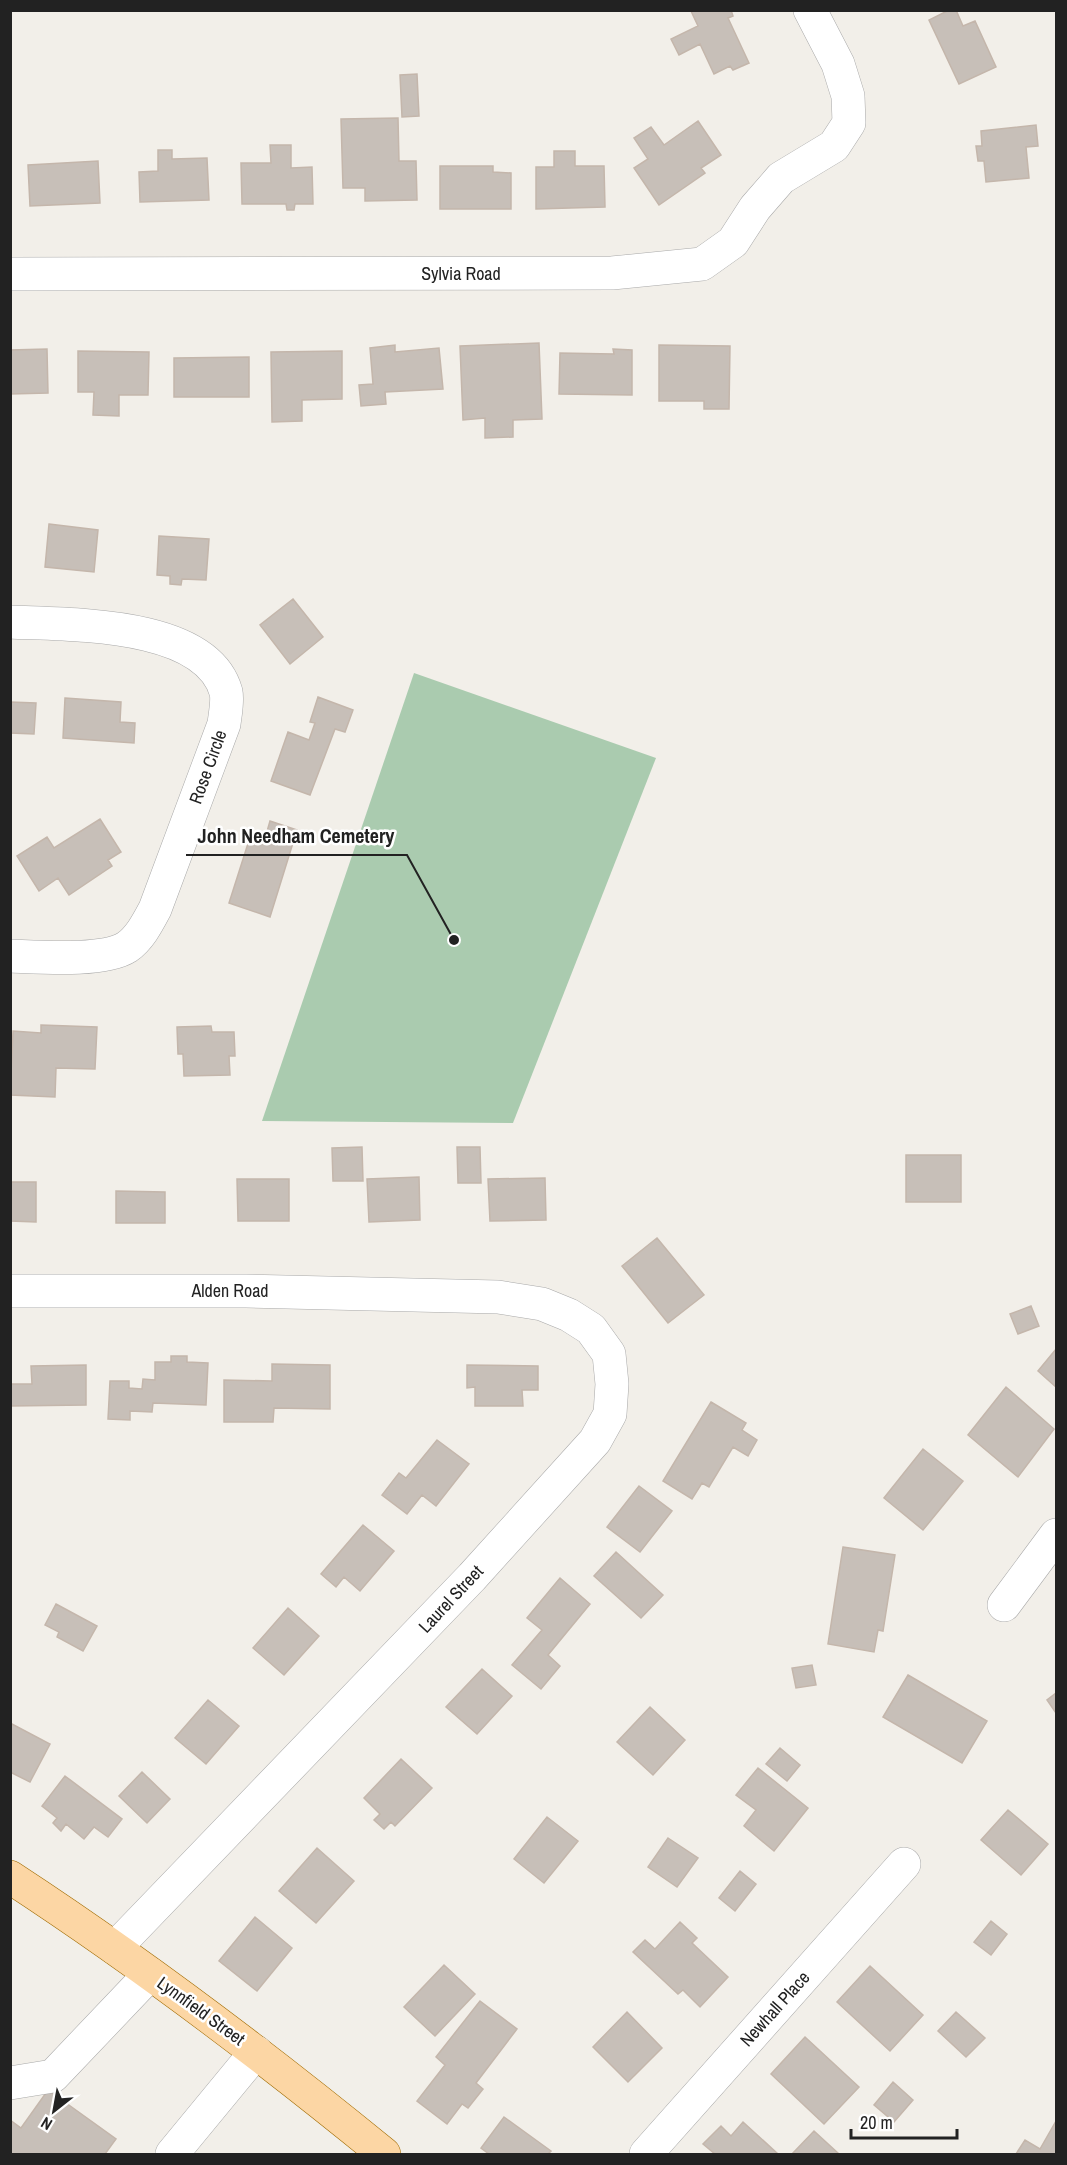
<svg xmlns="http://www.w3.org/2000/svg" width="1067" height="2165" viewBox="0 0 1067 2165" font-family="'Archivo Narrow',sans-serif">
<rect width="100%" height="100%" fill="#f2efe9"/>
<!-- cemetery -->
<path fill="#aacbaf" d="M414,673L656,758L513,1123L262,1121Z"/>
<!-- building -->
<path fill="#c7bfb8" stroke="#c4b6ab" stroke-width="1.5" d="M731,10L733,16L728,18L749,63L733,70L730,66L714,74L700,44L679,55L671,39L698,26L691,11Z
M949,10H956L963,26L975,21L996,67L959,84L929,20Z
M417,74L419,116L402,117L400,75Z
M398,118L399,161H416L417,200L365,201V188H343L341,119Z
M698,121L721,155L701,168L705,173L659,205L634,168L648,159L634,138L651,127L664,145Z
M1036,125L1038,146L1026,147L1029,178L986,182L984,161H978L976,146H982L981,131Z
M270,145H291V168L312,167L313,204H295L294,210H287L286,204H242L241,163H271Z
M158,150H172V159L207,158L209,200L140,202L139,172L158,171Z
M554,151H575V166H604L605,207L536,209V167H554Z
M98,161L100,203L30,206L28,165Z
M440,166H493V172L511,173V209H440Z
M539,343L542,419L513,420V437L485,438V418L463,420L460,346Z
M395,345V352L439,348L443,389L385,392L386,404L361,406L359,385L373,384L370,348Z
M659,345L730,346L729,409H704V401H659Z
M47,349L48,393L10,394V350Z
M613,349L632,350V395L559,394L560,353L614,354Z
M78,351L149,352L148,395H119V416L93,415L94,392H78Z
M342,351V399L302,400V421L272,422L271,352Z
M249,357V397H174V358Z
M49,524L98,530L94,572L45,567Z
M159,536L209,539L206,580L182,579L181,585L170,584V576L157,575Z
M293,599L323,637L290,664L260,625Z
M318,697L353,710L345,732L335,729L310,795L271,781L288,732L309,740L315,723L310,722Z
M65,698L121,702L120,722L135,723L134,743L63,738Z
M10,702L36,703L34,734L10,733Z
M100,819L121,852L108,860L112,866L69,895L58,878L39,891L17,856L47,837L54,848Z
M270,821L297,830L270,917L229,903L252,831L266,835Z
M41,1025L97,1027L95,1069L56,1068L55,1097L10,1095L13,1031L41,1033Z
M211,1026L212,1032H234L235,1056H229L230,1075L184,1076L183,1054H178L177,1027Z
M362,1147L363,1181H333L332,1148Z
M457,1147H480L481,1183H458Z
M906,1155H961V1202H906Z
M419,1177L420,1220L369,1222L367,1179Z
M545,1178L546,1220L490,1221L488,1179Z
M237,1179H289V1221H238Z
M10,1182H36V1222L10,1221Z
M116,1191L165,1192V1223H116Z
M657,1238L704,1295L668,1323L622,1266Z
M1031,1306L1039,1326L1018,1334L1010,1314Z
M1056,1349V1387L1038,1371Z
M171,1356H187V1362L208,1363L206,1405L153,1403L152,1412L130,1411V1420L108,1419L110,1381H129V1388L142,1389L143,1379L155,1380V1362H171Z
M272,1364L330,1365V1409L274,1408L273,1422H224V1380L272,1381Z
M86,1365V1405L10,1406V1384H32L31,1366Z
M467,1365L538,1366V1390H522L523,1406H475V1387L467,1388Z
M1006,1387L1054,1429L1018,1477L968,1435Z
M711,1402L746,1423L742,1430L757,1440L748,1456L733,1447L709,1487L702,1483L692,1499L663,1481Z
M437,1440L469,1464L436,1506L422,1495L407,1514L382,1495L399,1473L406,1478Z
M923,1449L963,1481L923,1530L884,1498Z
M639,1486L672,1511L640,1552L607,1527Z
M363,1525L394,1551L360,1591L344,1577L336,1587L321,1574Z
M843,1547L895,1555L883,1631L878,1630L874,1652L828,1644Z
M616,1552L663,1595L641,1618L594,1576Z
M560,1578L590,1604L548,1655L560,1666L541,1689L512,1665L542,1630L527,1618Z
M56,1604L97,1626L83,1651L57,1637L59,1632L45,1625Z
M288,1608L319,1636L284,1675L253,1648Z
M812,1665L816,1685L796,1688L792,1668Z
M482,1669L512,1696L477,1734L446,1707Z
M908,1675L987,1721L962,1763L883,1717Z
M1056,1693V1713L1047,1700Z
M208,1700L239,1726L206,1764L175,1738Z
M650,1707L685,1740L653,1775L617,1742Z
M10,1723L50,1744L30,1782L10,1772Z
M780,1748L800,1765L787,1781L766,1764Z
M401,1759L432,1788L395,1826L391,1822L384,1829L374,1820L380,1814L364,1798Z
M758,1768L808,1808L774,1851L744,1826L756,1810L736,1795Z
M142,1772L170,1799L147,1823L119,1796Z
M65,1776L122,1819L108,1837L94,1827L84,1839L66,1824L61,1831L53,1823L57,1818L42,1806Z
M1008,1810L1048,1844L1021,1875L981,1840Z
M547,1817L578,1841L544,1883L514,1859Z
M668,1838L698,1858L677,1887L648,1867Z
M317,1848L354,1881L316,1923L279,1891Z
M740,1871L756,1884L735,1911L719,1898Z
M255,1917L292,1948L257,1991L219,1961Z
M991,1921L1007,1934L991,1955L974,1942Z
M680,1922L697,1938L692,1943L728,1977L700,2007L683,1990L678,1994L633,1952L645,1940L655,1949Z
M444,1965L475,1994L435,2036L404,2007Z
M870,1966L923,2015L890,2051L837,2002Z
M480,2001L517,2029L476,2083L483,2089L468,2108L462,2104L447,2124L417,2101L445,2065L436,2057Z
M627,2012L662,2048L628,2082L593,2047Z
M956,2012L985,2038L966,2057L938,2031Z
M805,2037L859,2087L824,2124L771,2074Z
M893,2082L913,2100L894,2122L874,2105Z
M48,2090L116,2139L105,2154H10V2120L21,2128Z
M504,2117L551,2151L548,2154H489L481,2148Z
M1056,2121V2154H1016L1025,2140L1040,2149Z
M743,2122L778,2154H715L703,2144L721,2126L731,2136Z
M814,2131L839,2154H792Z"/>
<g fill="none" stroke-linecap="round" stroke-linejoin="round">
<defs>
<path id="minor" d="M10,274L612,273L702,264L733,242L755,208L781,178L834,146L849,123L848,96L838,64L810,10
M10,622C69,625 206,621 226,692C228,701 225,715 224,724L155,909C148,922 140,938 127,947C104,962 39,957 10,956
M10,1291H246L498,1297L542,1304L569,1315L591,1329L609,1354L612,1384L610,1414L595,1441L472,1577L115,1948
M1004,1605L1056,1535
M10,2083L53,2076L150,1974
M172,2154L256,2052
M646,2154L904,1864"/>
<path id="major" d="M10,1877C140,1962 264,2056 384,2154"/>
</defs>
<!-- minor casing -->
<use href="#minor" stroke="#a9a9a9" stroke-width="34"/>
<!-- major casing -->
<use href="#major" stroke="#a06b00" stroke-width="34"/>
<!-- minor -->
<use href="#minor" stroke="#fff" stroke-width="33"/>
<!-- major -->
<use href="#major" stroke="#fcd6a4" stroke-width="33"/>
</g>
<g text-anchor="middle" stroke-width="5" stroke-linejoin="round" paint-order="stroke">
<!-- street labels -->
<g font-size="18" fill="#222" stroke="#fff">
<text x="461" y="280">Sylvia Road</text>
<text transform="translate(208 767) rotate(-70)" y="6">Rose Circle</text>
<text x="230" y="1297">Alden Road</text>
<text transform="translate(451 1599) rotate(-47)" y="6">Laurel Street</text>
<text transform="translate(775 2009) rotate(-48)" y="6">Newhall Place</text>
<text transform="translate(201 2011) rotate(36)" y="6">Lynnfield Street</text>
</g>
</g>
<!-- callouts -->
<path fill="none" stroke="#222" stroke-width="2" d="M454 940L407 855H186"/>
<circle fill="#222" stroke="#fff" stroke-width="2" cx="454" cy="940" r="6"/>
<g font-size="20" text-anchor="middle" font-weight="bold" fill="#222" stroke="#fff" stroke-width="5" stroke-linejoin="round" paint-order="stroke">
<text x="296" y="843">John Needham Cemetery</text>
</g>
<!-- border -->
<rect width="1067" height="2165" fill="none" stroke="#222222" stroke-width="24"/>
<!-- north arrow -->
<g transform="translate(54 2111) rotate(211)" stroke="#ffffff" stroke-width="4.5" paint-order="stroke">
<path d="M0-4.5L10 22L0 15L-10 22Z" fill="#222222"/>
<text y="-9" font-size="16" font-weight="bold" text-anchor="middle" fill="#222222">N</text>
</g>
<!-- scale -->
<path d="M851 2129v9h106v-9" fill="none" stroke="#222222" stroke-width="3"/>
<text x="860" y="2129" font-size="18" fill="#222222" stroke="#ffffff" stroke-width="4.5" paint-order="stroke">20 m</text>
</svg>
